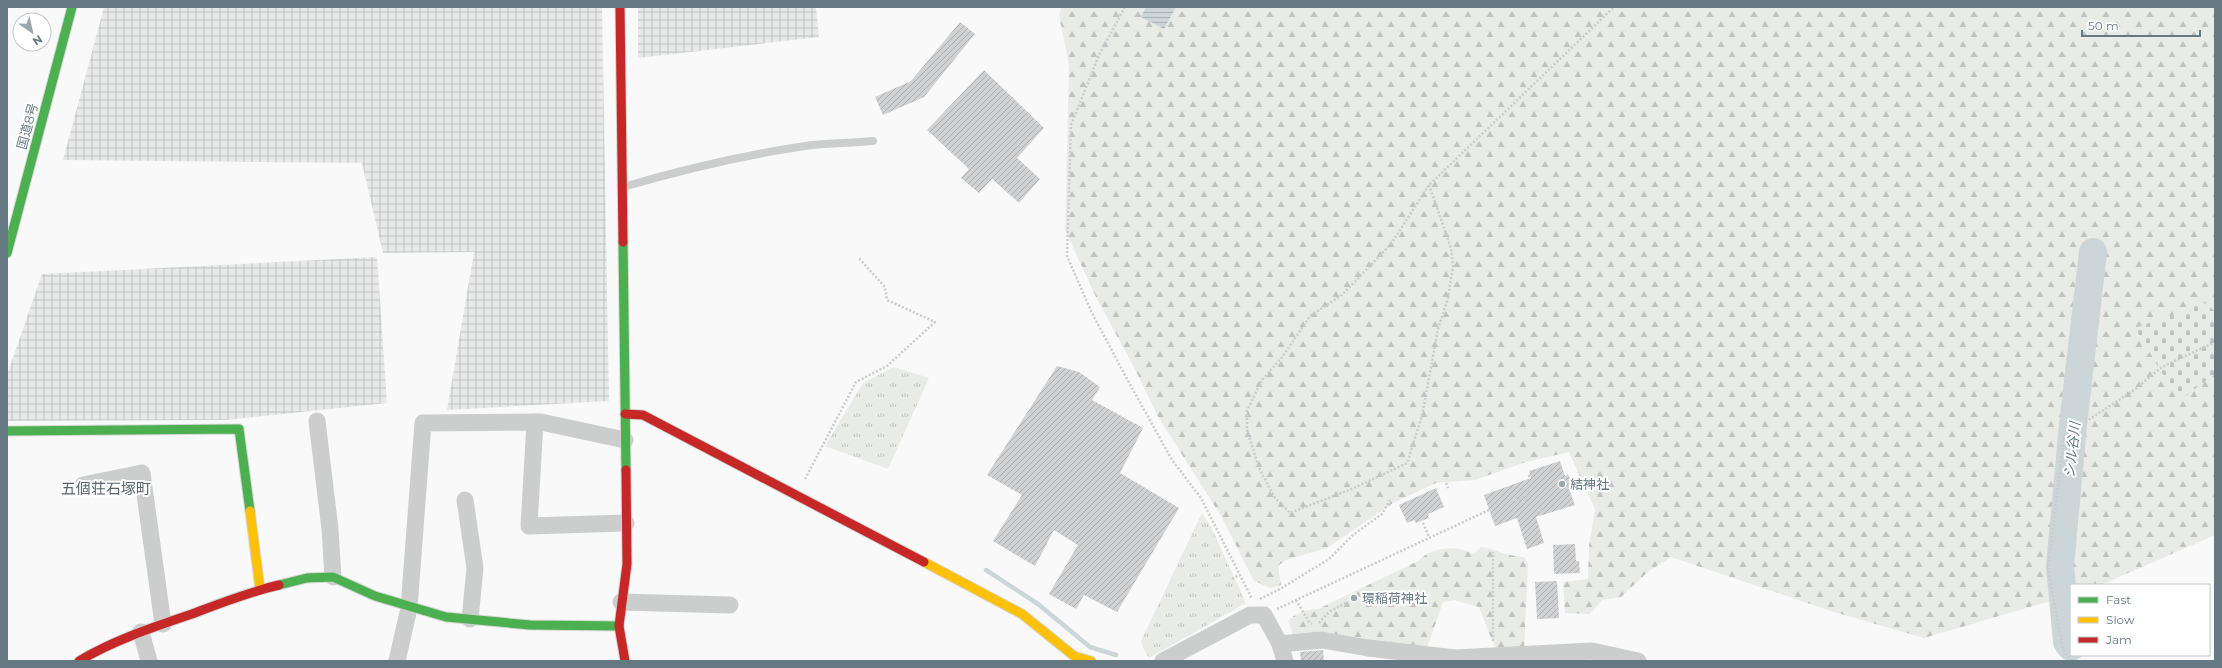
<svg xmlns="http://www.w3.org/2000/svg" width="2222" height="668" viewBox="0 0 2222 668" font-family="Montserrat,'Noto Sans JP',sans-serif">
<defs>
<pattern id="industrial-grid" width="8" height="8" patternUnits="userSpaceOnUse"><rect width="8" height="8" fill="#e8e9e9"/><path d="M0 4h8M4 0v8" fill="none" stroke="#c0c2c2"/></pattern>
<pattern id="forest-firs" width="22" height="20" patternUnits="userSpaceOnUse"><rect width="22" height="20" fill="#e8ebe6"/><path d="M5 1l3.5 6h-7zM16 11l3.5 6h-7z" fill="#c0c3c0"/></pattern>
<pattern id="cemetery-stones" width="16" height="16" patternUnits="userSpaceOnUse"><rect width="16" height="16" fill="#e8ebe6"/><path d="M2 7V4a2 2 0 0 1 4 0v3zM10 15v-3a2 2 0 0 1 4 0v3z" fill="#c0c3c0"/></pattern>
<pattern id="park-tufts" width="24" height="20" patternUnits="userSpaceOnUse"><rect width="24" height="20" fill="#e8ebe6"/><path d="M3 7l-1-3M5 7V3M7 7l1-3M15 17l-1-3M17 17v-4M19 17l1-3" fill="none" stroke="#c0c3c0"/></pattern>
<pattern id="water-rules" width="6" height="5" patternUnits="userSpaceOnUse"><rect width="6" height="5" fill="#ccd6d8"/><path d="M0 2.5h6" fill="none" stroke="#a9b2b5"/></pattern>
<pattern id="building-hatch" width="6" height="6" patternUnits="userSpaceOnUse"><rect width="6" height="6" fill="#cfd1d2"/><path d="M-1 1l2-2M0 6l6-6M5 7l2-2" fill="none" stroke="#acaeb0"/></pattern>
</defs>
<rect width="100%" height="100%" fill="#f9f9f9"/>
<!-- industrial -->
<path fill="url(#industrial-grid)" d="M104,7H602L609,401L447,410L474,252L383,253L362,163L63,160Z
M638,7H816L819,37L638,58Z
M377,257L387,403L225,420L7,421V375L42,274Z"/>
<!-- forest -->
<path fill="url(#forest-firs)" d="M1062,7H2215V535L2101,585H2071V595L1924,638L1834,612L1671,557L1649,571L1621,597L1602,600L1590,614L1565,613L1563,582L1588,579L1589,546L1595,509L1569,452L1526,462L1475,480L1436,483L1393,503L1327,548L1286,560L1278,566L1281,585L1271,588L1254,581L1221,516L1157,415L1136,371L1096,297L1065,230L1069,65L1059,15Z
M1481,547C1497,549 1505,556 1524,557L1528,564L1524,651L1497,653L1479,607L1454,600L1443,602L1427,648L1295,638L1288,621C1295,613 1308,609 1318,609L1418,561C1433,546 1456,545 1474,554Z"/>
<!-- cemetery -->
<path fill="url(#cemetery-stones)" d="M2205,303L2215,311V374L2179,401L2135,328Z"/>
<!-- park -->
<path fill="url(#park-tufts)" d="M894,367L929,378L888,469L825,446L863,383Z
M1202,513L1211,527L1246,603L1149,658L1144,650L1141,641Z"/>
<!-- water -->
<path fill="url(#water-rules)" d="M1146,7H1176L1164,29L1141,17Z"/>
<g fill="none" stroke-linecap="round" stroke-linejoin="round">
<!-- stream -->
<path stroke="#ccd6d8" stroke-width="4.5" d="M986,570L1038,604L1090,647L1116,655"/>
<!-- river -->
<path stroke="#ccd6d8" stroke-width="28" d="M2071,647L2067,642L2060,566L2073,425L2093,252"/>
</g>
<!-- building -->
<path fill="url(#building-hatch)" d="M960,22L975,34L924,97L883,115L875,97L911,81Z
M984,70L1044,128L1017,158L1040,179L1019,203L992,179L979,193L961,178L969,169L927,130Z
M1057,366L1079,372L1100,387L1092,400L1143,428L1120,473L1179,508L1117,612L1084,595L1076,609L1049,594L1078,545L1054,530L1035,566L993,541L1022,495L987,475Z
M1560,461L1565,476L1568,474L1573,488L1569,489L1575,505L1536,517L1544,543L1527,549L1517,518L1495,526L1484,495L1531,478L1529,471Z
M1436,488L1444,507L1428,514L1429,518L1416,523L1414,520L1407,523L1399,505Z
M1575,544L1576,561H1579L1580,573L1554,574L1553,545Z
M1557,581L1559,618L1537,619L1535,582Z
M1323,650L1324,661H1301L1300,652Z"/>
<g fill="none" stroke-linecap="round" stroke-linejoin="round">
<defs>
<path id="fast" d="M623,242L626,470
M7,253L72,7
M7,431L239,429L250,511
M279,585L307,578L333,577L375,596L446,617L530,625L619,626"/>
<path id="slow" d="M250,511L260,589
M924,562L1022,614L1074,656L1091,661"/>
<path id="jam" d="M620,7L623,242
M625,414L643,415L924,562
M79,661C114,640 154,627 192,614C221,603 249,592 279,585
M625,661L619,626L627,564L626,470"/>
</defs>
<!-- fast casing -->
<use href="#fast" stroke="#d5d6d6" stroke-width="11"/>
<!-- slow casing -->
<use href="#slow" stroke="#d5d6d6" stroke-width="11"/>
<!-- jam casing -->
<use href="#jam" stroke="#d5d6d6" stroke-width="11"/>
<!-- path -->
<path stroke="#cacbcc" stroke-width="2.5" stroke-dasharray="2 2" stroke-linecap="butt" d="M1125,7L1099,55L1071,125L1067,256L1091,311L1127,379L1172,460L1201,498L1252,599
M1429,185L1451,248L1453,266L1448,298L1438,329L1422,416L1407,463L1354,488L1290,513L1275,498L1259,468L1247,430V411L1262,380L1283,356L1310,316L1342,295L1391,244L1429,185L1614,7
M1528,476H1530
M805,479L856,382L887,366L935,322L887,300L885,287L858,257
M1446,483L1448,488
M1515,501L1533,494
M1540,511H1542
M1423,523L1429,537
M1232,579L1239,575
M1260,599L1280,589L1329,559L1353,535L1382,514L1390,500
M1296,600L1309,622L1312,624
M1277,609L1489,510
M1319,623L1329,612L1347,602
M1493,641V552
M2072,661L2063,650L2048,568L2064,436L2134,390L2162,367L2215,342"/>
<!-- lane -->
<path stroke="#cccece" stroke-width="8" d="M623,187C685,169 748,154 812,145C832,143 853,143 873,141"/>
<!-- street -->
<path stroke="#cccece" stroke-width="17" d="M317,421L330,529L333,577
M535,422L529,526L626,523
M83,485L142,473L163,624
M465,500L475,568L470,619
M621,602L730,605
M141,632L149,661
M1280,644L1322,640L1368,648L1455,658L1592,651L1638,661
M397,661L409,608L423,423L541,422L625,440
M1163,661L1250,615H1264L1280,644L1285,661"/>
<!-- fast -->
<use href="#fast" stroke="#4caf50" stroke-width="9"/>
<!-- slow -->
<use href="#slow" stroke="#ffc107" stroke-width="9"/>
<!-- jam -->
<use href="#jam" stroke="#c62828" stroke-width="9"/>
</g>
<!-- markers -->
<g fill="#99a6ac" stroke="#fff" stroke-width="1.5">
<circle cx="1562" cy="484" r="4"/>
<circle cx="1354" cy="598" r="4"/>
</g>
<g text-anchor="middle" stroke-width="4" stroke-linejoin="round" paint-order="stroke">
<!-- street labels -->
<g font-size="13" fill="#657982" stroke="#fff">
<text transform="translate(27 126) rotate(-75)" y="5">国道8号</text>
</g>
<!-- poi labels -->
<g font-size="13" fill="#657982" stroke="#fff" text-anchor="start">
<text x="1570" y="489">結神社</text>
<text x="1362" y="603">環稲荷神社</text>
</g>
<!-- water labels -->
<g font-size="14" font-style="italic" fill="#60787c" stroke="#fff">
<text transform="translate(2072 450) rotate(-84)" y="5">シル谷川</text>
</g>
<!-- quarter labels -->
<g font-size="15" fill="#57666d" stroke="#fff">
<text x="106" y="494">五個荘石塚町</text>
</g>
</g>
<!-- border -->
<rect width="2222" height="668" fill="none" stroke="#657982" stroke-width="16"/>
<!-- legend -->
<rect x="2070" y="584" width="140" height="72" fill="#ffffff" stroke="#c1c9cd"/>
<rect x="2078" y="597" width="20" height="6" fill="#4caf50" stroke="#c1c9cd"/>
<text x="2106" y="604" font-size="12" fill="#657982">Fast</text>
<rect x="2078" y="617" width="20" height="6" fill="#ffc107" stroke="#c1c9cd"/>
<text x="2106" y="624" font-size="12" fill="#657982">Slow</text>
<rect x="2078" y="637" width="20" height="6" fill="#c62828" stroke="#c1c9cd"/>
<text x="2106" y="644" font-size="12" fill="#657982">Jam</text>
<!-- north arrow -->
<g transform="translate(32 32) rotate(146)"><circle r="19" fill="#ffffff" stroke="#c1c9cd"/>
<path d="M0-3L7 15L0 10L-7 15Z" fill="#99a6ac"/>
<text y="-6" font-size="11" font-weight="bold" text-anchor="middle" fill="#657982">N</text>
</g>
<!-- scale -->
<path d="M2082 30v6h118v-6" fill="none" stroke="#657982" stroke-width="2"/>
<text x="2088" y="30" font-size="12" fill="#657982" stroke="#ffffff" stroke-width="3" paint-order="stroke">50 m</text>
</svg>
